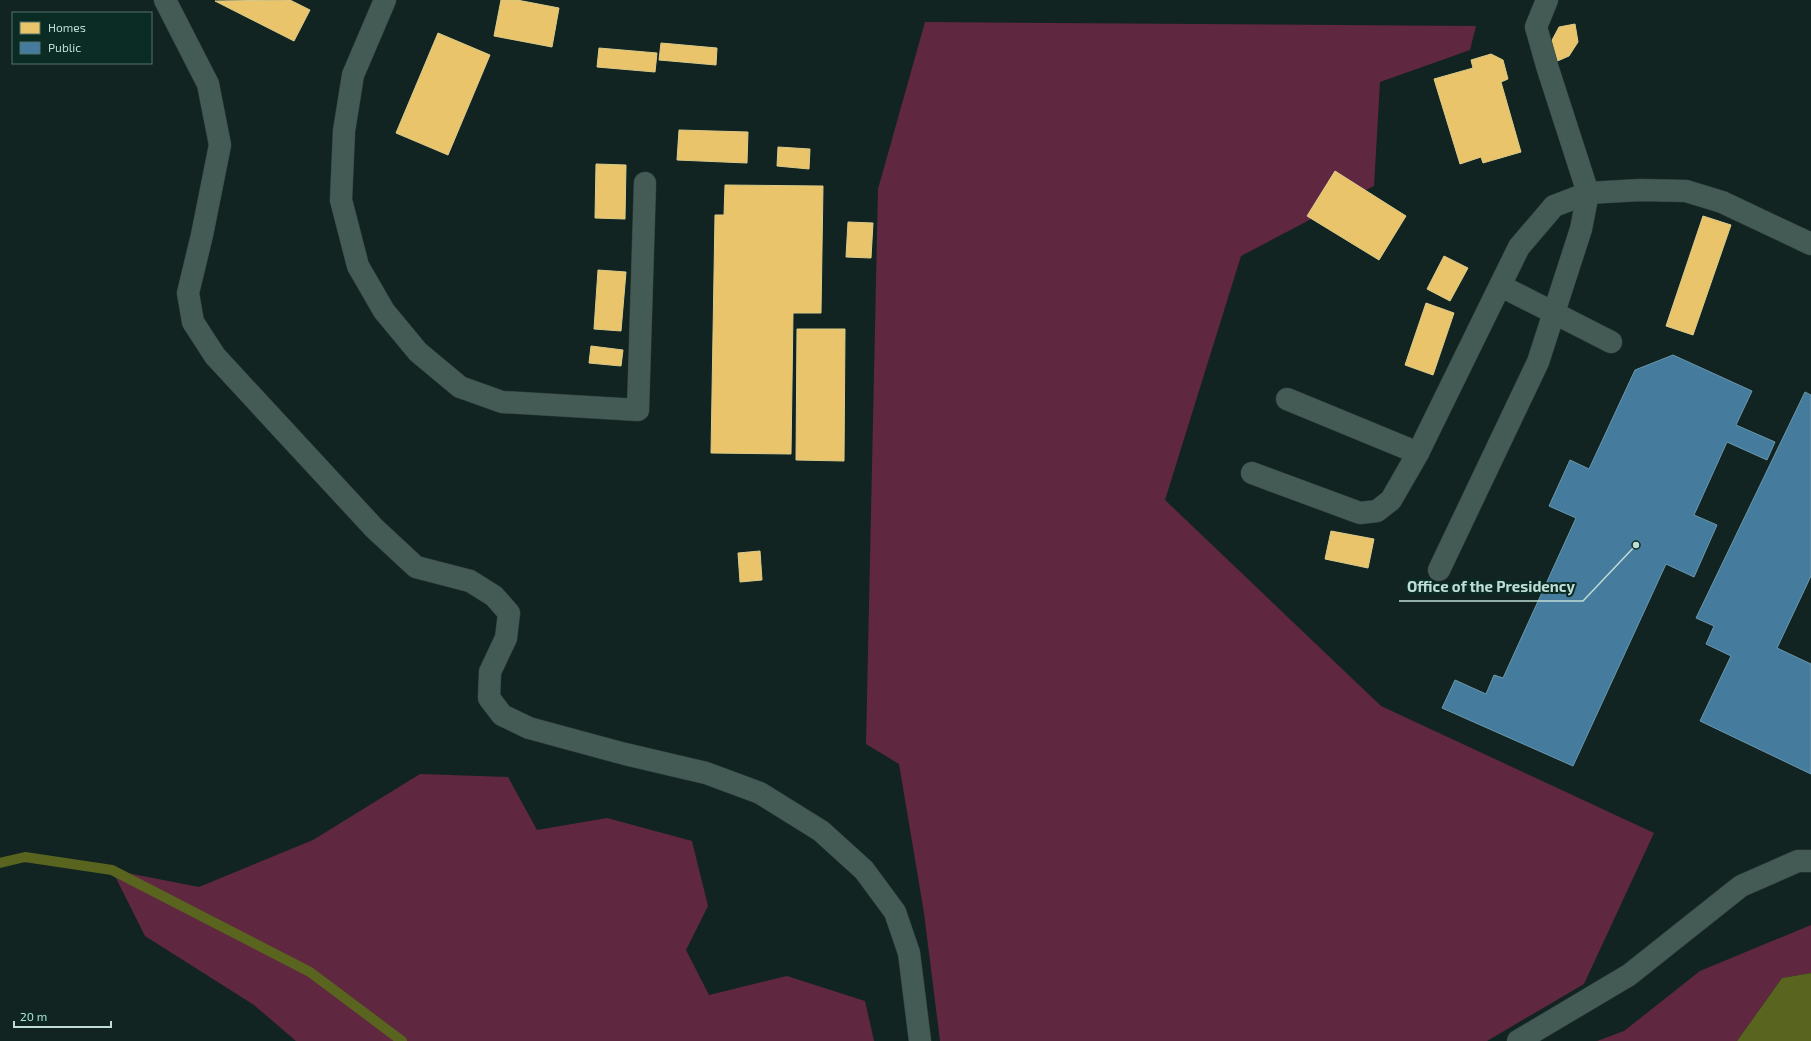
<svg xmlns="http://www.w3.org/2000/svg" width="1811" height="1041" font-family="'Exo 2',sans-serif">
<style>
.green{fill:#602740}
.water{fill:#59641f}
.homes{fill:#e9c46a;stroke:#dccc8a}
.public{fill:#457b9d;stroke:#6a98ae}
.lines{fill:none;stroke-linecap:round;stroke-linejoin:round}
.stream{stroke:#59641f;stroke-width:10}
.minor-casing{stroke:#303f3b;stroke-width:23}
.minor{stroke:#435a55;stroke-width:22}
.leader{fill:none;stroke:#bfddd5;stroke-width:1.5}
.callout-dot{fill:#bfddd5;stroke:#0a2c25;stroke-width:1.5}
.callout-label{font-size:15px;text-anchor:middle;font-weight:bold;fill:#bfddd5;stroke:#0a2c25;stroke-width:4;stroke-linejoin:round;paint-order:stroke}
</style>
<rect width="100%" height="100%" fill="#122421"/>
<g class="green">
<polygon points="925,22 1476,26 1470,50 1380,82 1374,186 1241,256 1165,500 1381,706 1654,833 1584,984 1487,1041 940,1041 924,913 899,764 866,744 878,189"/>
<polygon points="420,774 508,777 537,830 607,818 692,841 708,906 686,950 709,995 787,976 865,1001 874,1041 296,1041 254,1005 145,936 112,870 199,887 313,840"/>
<polygon points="1811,925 1811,973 1782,978 1737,1041 1597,1041 1624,1031 1700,971"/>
</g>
<polygon class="water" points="1811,973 1811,1041 1737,1041 1782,978"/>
<g class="homes">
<polygon points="290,0 310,10 294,41 215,1"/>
<polygon points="501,0 517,0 559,8 552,47 494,36"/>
<polygon points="1575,24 1578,42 1569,56 1555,62 1550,44 1559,27"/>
<polygon points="438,33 490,55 448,155 396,133"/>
<polygon points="661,43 717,48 716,65 659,60"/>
<polygon points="599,48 657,53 655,72 597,67"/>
<polygon points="1491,54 1503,60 1508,79 1501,82 1521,152 1483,163 1481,157 1460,164 1434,79 1473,68 1471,60"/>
<polygon points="679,130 748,132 747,163 677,160"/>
<polygon points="778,147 810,149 809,169 777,166"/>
<polygon points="596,164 626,165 625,219 595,218"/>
<polygon points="1335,171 1406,216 1379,260 1307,216"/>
<polygon points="725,185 823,186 821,313 793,313 791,454 711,453 715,215 724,215"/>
<polygon points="1703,216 1731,225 1693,335 1666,326"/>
<polygon points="848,222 873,223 871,258 846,257"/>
<polygon points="1444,256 1468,268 1450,301 1427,289"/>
<polygon points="598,270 626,272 621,331 594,329"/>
<polygon points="1426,303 1454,313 1433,375 1405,365"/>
<polygon points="797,329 845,329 844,461 796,460"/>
<polygon points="591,346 623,350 621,366 589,363"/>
<polygon points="1331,531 1374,539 1368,568 1325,559"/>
<polygon points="760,551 762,580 740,582 738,553"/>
</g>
<g class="public">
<polygon points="1673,355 1752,391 1736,425 1775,442 1767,460 1727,442 1694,515 1717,525 1694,577 1666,564 1573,766 1442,708 1455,680 1486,694 1494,675 1503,678 1576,518 1549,506 1570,460 1589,469 1635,370"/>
<polygon points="1805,392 1811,395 1811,576 1777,648 1811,664 1811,774 1700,721 1731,656 1706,644 1714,626 1696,618"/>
</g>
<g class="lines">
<polyline class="stream" points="0,863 25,857 112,870 310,972 402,1041"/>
<defs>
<g id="minor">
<polyline points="165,0 208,84 220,145 202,235 188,293 193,322 215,356 374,528 416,567 470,581 494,596 509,613 506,638 490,672 489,698 502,715 529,728 625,754 706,773 760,793 821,831 864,870 895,912 909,953 920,1041"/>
<polyline points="385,0 353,75 344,131 341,200 358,266 384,311 418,352 460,387 502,402 638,410 645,183"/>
<polyline points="1501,286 1611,342"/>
<polyline points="1287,399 1418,453"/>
<polyline points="1252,473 1360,513 1377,511 1391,500 1418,453 1519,247 1554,206 1588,193 1640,190 1686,191 1722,202 1811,244"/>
<polyline points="1439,570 1538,362 1581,229 1588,193 1547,66 1536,27 1547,0"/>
<polyline points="1518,1041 1629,975 1741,886 1798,861 1811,861"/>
</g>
</defs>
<use href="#minor" class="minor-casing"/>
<use href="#minor" class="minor"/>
</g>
<path class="leader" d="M1636 545L1583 601H1399"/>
<circle class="callout-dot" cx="1636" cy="545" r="4"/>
<g class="callout-label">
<text x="1491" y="592">Office of the Presidency</text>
</g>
<rect x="12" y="12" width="140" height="52" fill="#0a2c25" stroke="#52736b"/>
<rect x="20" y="22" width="20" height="12" fill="#e9c46a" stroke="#52736b"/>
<text x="48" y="32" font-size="12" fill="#bfddd5">Homes</text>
<rect x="20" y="42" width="20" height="12" fill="#457b9d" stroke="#52736b"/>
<text x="48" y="52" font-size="12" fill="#bfddd5">Public</text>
<path d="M14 1021v6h97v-6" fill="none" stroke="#bfddd5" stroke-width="2"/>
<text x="20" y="1021" font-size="12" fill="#bfddd5" stroke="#0a2c25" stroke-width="3" paint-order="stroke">20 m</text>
</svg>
